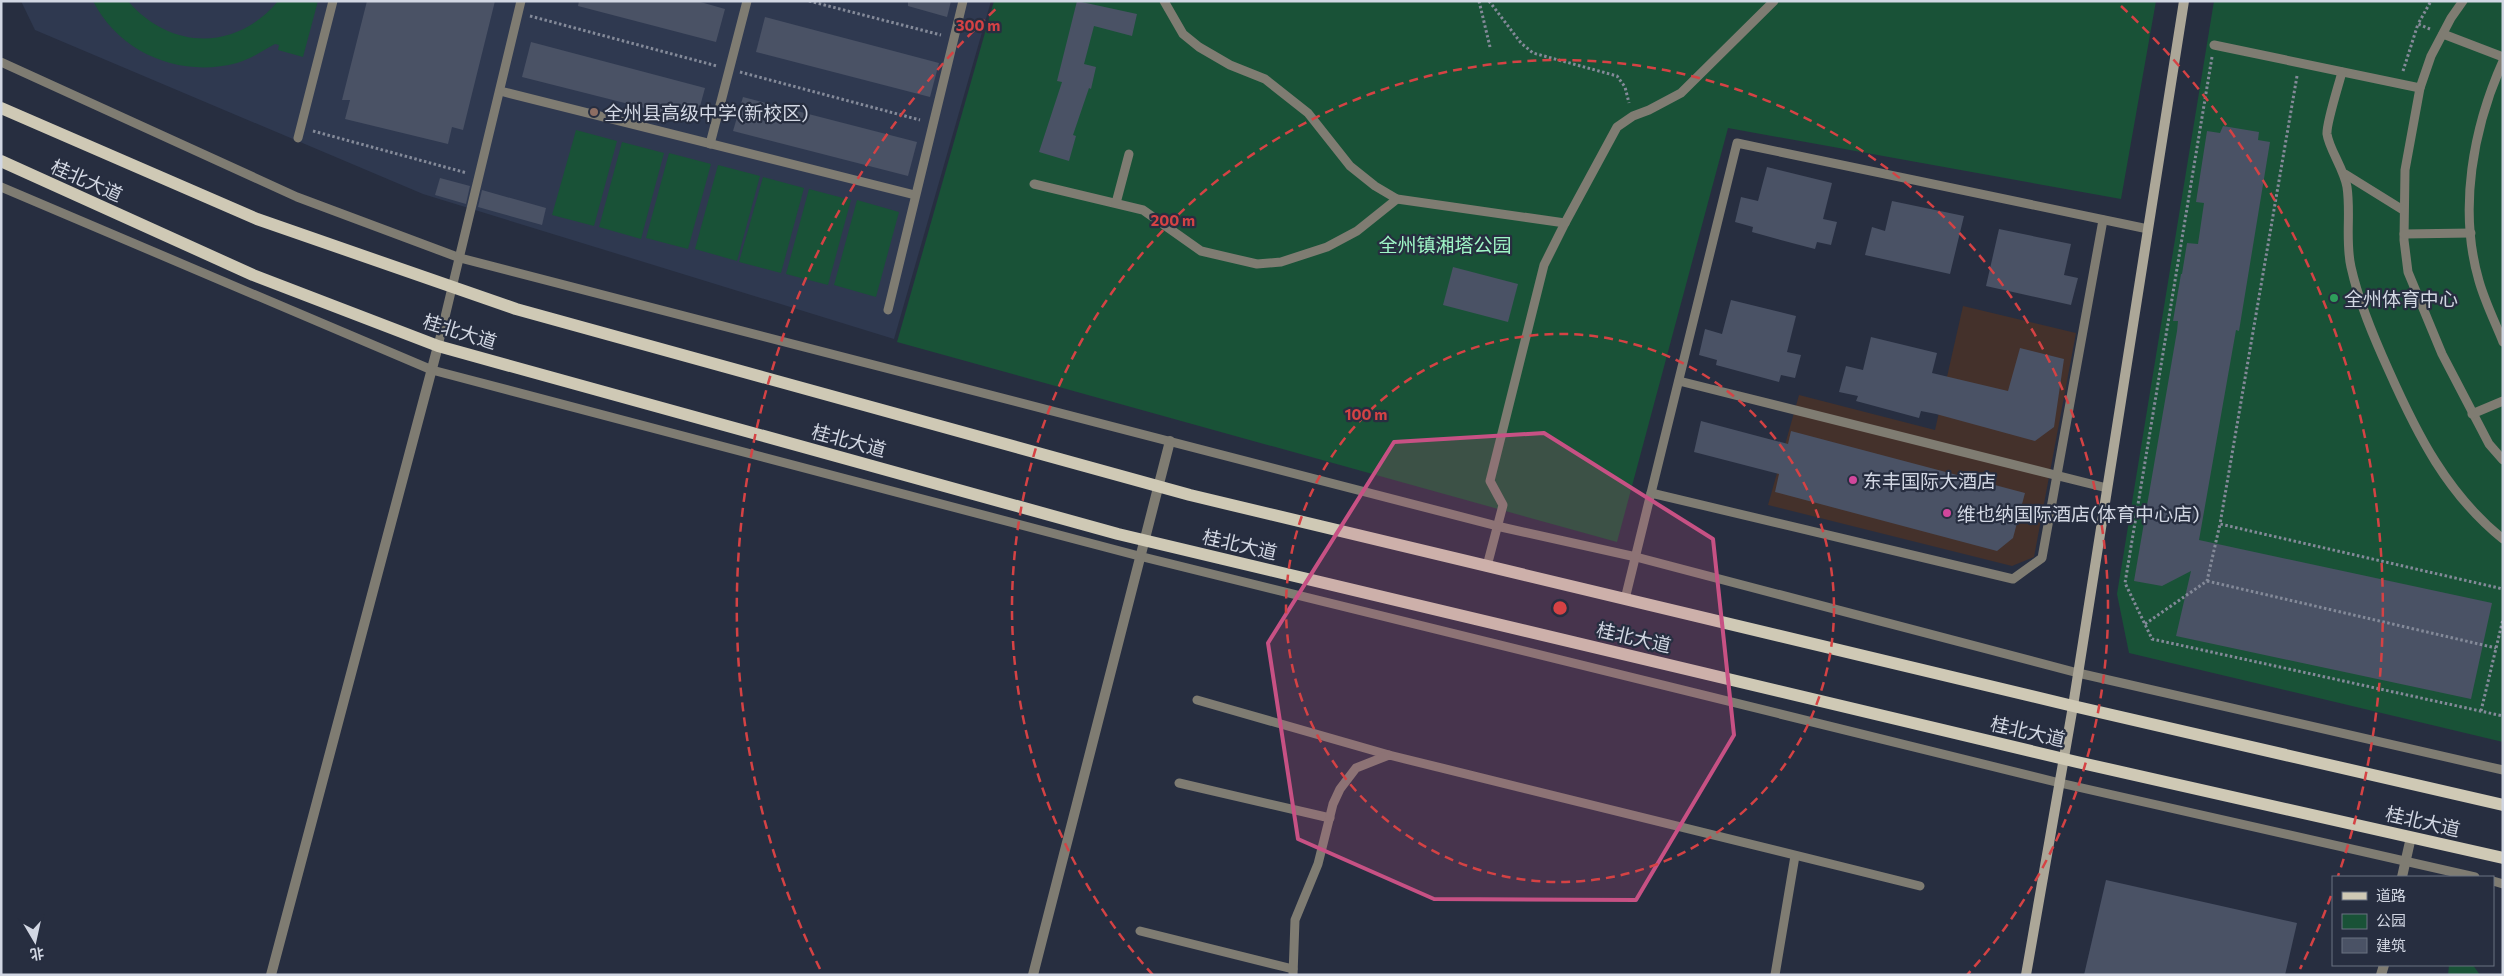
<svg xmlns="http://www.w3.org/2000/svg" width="2504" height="976" font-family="Commissioner,'Noto Sans SC',sans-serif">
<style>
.commercial{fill:#44312b}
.built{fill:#2f3950}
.green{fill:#195237}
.building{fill:#4a5265}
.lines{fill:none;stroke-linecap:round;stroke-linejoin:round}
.path{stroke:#848a99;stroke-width:3;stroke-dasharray:2.5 2.5;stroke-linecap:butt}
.service{stroke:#7f7c72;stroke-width:9}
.minor{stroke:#7f7c72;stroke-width:10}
.secondary{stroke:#aca798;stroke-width:10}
.primary{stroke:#cfc9b5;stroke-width:12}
.marked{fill:#c75184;fill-opacity:0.2;stroke:#c75184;stroke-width:4;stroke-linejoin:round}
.ring{fill:none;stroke:#d54244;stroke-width:2.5;stroke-dasharray:9 6}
.education-dot{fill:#8d6e63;stroke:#272e40;stroke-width:2}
.leisure-dot{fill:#2e9e5b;stroke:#272e40;stroke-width:2}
.hotel-dot{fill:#d1479c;stroke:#272e40;stroke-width:2}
.labels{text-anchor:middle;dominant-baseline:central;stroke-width:4.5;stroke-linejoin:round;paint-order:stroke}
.poi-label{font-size:19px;fill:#d2d7e3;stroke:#272e40;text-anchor:start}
.street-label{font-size:19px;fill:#d2d7e3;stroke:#272e40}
.park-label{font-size:19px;fill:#9ff6c6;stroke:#272e40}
.centre{fill:#d54244;stroke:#272e40;stroke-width:2.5}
.ring-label{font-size:15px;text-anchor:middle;font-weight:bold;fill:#d54244;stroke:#272e40;stroke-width:4.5;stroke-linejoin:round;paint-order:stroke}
</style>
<rect width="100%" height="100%" fill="#272e40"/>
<polygon class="commercial" points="1963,306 2076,333 2034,557 2012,566 1768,505 1799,395 1935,430"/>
<polygon class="built" points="21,1 991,1 894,339 423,194 35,30"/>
<g class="green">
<path d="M 93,1 L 128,1 C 170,50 236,52 278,1 L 318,1 L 303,57 L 278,50 L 279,45 L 275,44 C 262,51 251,59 237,63 C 181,78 120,54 93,1 Z"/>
<polygon points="994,1 2156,1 2121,199 1728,128 1617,542 897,342"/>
<polygon points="2214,1 2503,1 2503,742 2129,653 2117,594"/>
<polygon points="576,130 617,141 594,226 552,215"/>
<polygon points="622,142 664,153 641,239 599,227"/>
<polygon points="669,153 711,164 688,249 646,238"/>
<polygon points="718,165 760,176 737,261 695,249"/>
<polygon points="763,177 804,188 781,273 739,262"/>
<polygon points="809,189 851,200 828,285 786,274"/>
<polygon points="857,200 899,212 876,297 834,285"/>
<polygon points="2449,965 2473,965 2480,975 2448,975"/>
</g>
<g class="building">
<polygon points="367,1 495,1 463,130 452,127 448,144 345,119 350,100 342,100"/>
<polygon points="579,1 697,1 725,9 716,42 578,6"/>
<polygon points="908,1 951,1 947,17 908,6"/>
<polygon points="1077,1 1137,14 1132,36 1094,26 1084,64 1096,67 1091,89 1089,88 1073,135 1076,136 1069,161 1039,152 1062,82 1057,81"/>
<polygon points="765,17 939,63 930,97 756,52"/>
<polygon points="531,42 705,88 696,121 522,77"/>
<polygon points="743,97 917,142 908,176 733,131"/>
<polygon points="2223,126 2259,132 2258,140 2270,142 2239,331 2236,330 2199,540 2492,603 2471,699 2176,636 2191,571 2162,586 2134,581 2177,331 2178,321 2173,321 2181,274 2182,274 2187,243 2198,244 2204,203 2196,202 2207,131 2220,133"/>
<polygon points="1767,167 1832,183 1823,219 1837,222 1831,245 1817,242 1815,249 1792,243 1752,232 1753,227 1735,222 1741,197 1758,201"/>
<polygon points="440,178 470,186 466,204 435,195"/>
<polygon points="482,190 546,208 542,225 478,207"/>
<polygon points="1892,201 1964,216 1950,274 1865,255 1872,227 1885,231"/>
<polygon points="1999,229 2071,244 2064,275 2078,278 2071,305 1986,286"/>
<polygon points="1453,267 1518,284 1508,322 1443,305"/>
<polygon points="1731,300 1796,316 1787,352 1801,355 1795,378 1781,375 1779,382 1716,365 1717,360 1699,355 1705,329 1722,334"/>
<polygon points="1871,337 1937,353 1932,373 2008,391 2020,348 2064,359 2054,427 2035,441 1936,414 1921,411 1919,418 1856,401 1858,396 1839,392 1846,366 1863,370"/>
<polygon points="1701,421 1788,444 1791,431 2025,493 2013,538 1997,551 1775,492 1779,474 1694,452"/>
<polygon points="2106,880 2297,923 2285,975 2084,975"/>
</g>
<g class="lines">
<g class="path">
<polyline points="809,1 941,35"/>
<polyline points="1479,1 1490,47"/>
<polyline points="1489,1 1521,43 1533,53 1617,76 1625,87 1629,103"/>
<polyline points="530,16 717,66"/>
<polyline points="2430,29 2418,24 2431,1"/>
<polyline points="2212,57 2125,583 2152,639 2503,716"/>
<polyline points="2403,71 2418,24"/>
<polyline points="740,72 920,120"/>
<polyline points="2297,76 2220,524 2503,589"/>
<polyline points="313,131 467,173"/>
<polyline points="2207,581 2496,648"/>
<polyline points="2145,624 2207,581 2220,524"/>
<polyline points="2481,711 2503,619"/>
</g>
<g class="service">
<polyline points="1164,1 1183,34 1199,47 1230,65 1265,79 1308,113 1350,166 1375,186 1397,199 1565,223 1544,265 1490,481 1503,505 1487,566"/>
<polyline points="2463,1 2451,18 2431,56 2420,88 2405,170 2404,240 2408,272 2442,354 2489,444 2503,460"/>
<polyline points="2443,34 2503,57"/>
<polyline points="2214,45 2420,88"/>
<path d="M 2503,61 C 2473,128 2458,209 2479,281 C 2485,302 2495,322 2503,342"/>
<polyline points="1,62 297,197 460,258 1501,527 1636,557 2078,673 2503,770"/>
<path d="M 2342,72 C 2339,84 2326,124 2327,134 C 2329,149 2344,169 2347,187 C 2351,214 2345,241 2351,267 C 2359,303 2374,338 2389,371 C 2417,434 2447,494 2503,539"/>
<polyline points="500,91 915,195"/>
<polyline points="298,138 333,1"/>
<polyline points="710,144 747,1"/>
<polyline points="2345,174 2403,210"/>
<polyline points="1034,184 1143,210 1201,251 1257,264 1281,262 1327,247 1357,231 1397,199"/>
<polyline points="1,187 432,370 1139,556 2060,783 2475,877"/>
<polyline points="1116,203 1129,154"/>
<polyline points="1565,223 1617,127 1633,116 1649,110 1681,93 1774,1"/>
<polyline points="2404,234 2471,233"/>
<polyline points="888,310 963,1"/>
<polyline points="438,346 521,1"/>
<polyline points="1679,381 2107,488"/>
<polyline points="2472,414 2503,401"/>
<polyline points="1651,493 2013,579 2042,558 2103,220"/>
<polyline points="1625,599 1737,143 2148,229"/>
<polyline points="1197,700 1389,755"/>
<polyline points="1179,783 1330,818"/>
<polyline points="2493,881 2503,884"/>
<polyline points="1140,931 1293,969"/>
<polyline points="1293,975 1295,920 1318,864 1333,804 1340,789 1356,768 1389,755 1920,886"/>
<polyline points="1775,975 1795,856"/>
</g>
<g class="minor">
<polyline points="2402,877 2411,837"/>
<polyline points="271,975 438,346"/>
<polyline points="1033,975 1170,441"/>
<polyline points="2381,975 2384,965"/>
</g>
<polyline class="secondary" points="2026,975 2073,706 2184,1"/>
<g class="primary">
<polyline points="1,108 257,219 516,309 1190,495 2073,706 2503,805"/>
<polyline points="1,161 253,275 438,346 1118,534 2077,762 2503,858"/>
</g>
</g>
<path class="marked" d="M 1544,433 L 1713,539 L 1734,735 L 1636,900 L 1434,899 L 1298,839 L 1268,643 L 1394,442 Z"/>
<g class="ring">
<circle cx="1560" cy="608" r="274"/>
<path d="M1153 975A548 548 0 1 1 1967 975"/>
<path d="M2331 896A823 823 0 0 1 2300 969M820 969A823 823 0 0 1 999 6M2121 6A823 823 0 0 1 2338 876"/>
</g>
<circle class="education-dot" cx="594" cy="112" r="5"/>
<circle class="leisure-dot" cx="2334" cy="298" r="5"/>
<g class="hotel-dot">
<circle cx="1853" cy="480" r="5"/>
<circle cx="1947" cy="513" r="5"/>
</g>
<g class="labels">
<g class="poi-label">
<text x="604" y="112">全州县高级中学(新校区)</text>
<text x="2344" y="298">全州体育中心</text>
<text x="1863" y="480">东丰国际大酒店</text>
<text x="1957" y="513">维也纳国际酒店(体育中心店)</text>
</g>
<g class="street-label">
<text transform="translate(87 180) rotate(24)">桂北大道</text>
<text transform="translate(460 331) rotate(17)">桂北大道</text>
<text transform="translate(849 440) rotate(15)">桂北大道</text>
<text transform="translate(1240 544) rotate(13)">桂北大道</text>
<text transform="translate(1634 637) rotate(13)">桂北大道</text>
<text transform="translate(2028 731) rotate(13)">桂北大道</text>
<text transform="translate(2423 821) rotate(13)">桂北大道</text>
</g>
<g class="park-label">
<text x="1445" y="244">全州镇湘塔公园</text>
</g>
</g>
<circle cx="1560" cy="608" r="8" class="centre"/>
<g class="ring-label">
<text x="978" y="31">300 m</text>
<text x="1173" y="226">200 m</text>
<text x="1366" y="420">100 m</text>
</g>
<rect width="2504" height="976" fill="none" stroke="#d2d7e3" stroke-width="5"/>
<rect x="2332" y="876" width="162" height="90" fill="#272e40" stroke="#6b7281"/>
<rect x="2342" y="892" width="25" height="8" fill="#cfc9b5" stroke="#6b7281"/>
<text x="2376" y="901" font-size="15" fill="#d2d7e3">道路</text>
<rect x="2342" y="914" width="25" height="15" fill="#195237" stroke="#6b7281"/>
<text x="2376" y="926" font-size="15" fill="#d2d7e3">公园</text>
<rect x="2342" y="938" width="25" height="15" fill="#4a5265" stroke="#6b7281"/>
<text x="2376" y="951" font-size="15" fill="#d2d7e3">建筑</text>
<g transform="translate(35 941) rotate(171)" stroke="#272e40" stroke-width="4" paint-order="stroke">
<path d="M0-4L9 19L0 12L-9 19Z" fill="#d2d7e3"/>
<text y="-8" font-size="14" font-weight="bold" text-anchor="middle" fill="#d2d7e3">北</text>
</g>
</svg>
